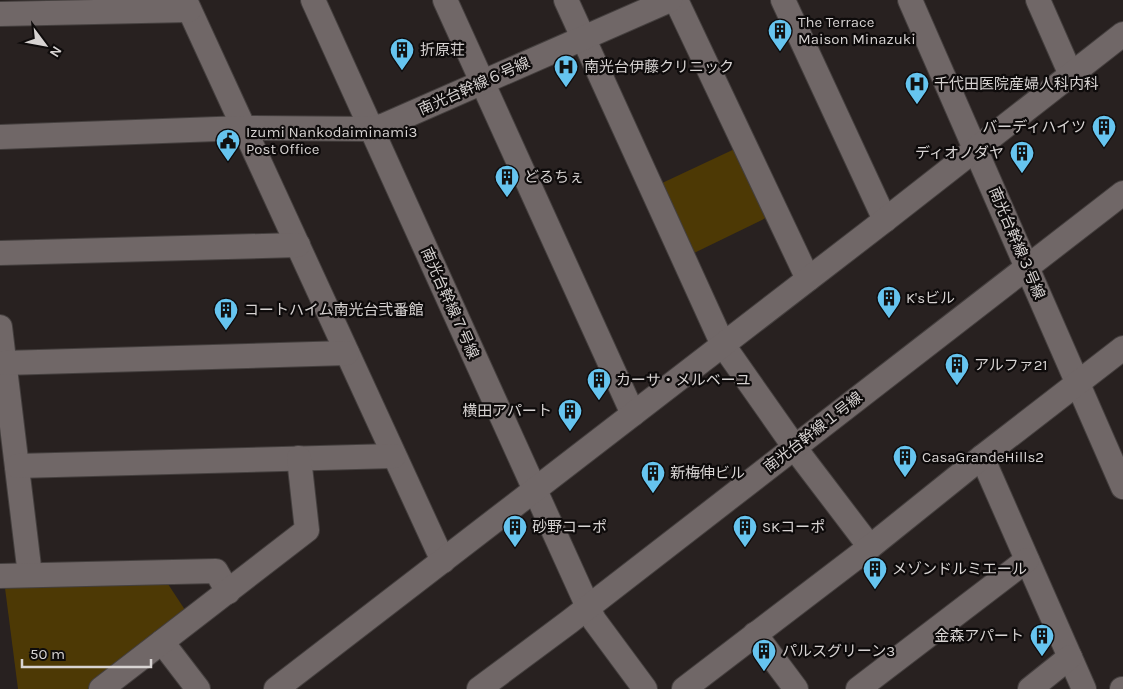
<svg xmlns="http://www.w3.org/2000/svg" width="1123" height="689" font-family="Karla,'Noto Sans JP',sans-serif">
<style>
.green{fill:#4d3905}
.lines{fill:none;stroke-linecap:round;stroke-linejoin:round}
.minor-casing{stroke:#443f3e;stroke-width:26}
.minor{stroke:#706767;stroke-width:24}
.labels{text-anchor:middle;dominant-baseline:central;stroke-width:4.5;stroke-linejoin:round;paint-order:stroke}
.poi-label{font-size:15px;fill:#d7d3d2;stroke:#0e0b0b;text-anchor:start}
.street-label{font-size:15px;fill:#d7d3d2;stroke:#0e0b0b}
</style>
<rect width="100%" height="100%" fill="#282120"/>
<g class="green">
<polygon points="741,146 774,214 692,254 660,184"/>
<polygon points="166,581 189,616 93,689 18,689 5,588"/>
</g>
<g class="lines">
<defs>
<g id="minor">
<polyline points="185,0 443,561"/>
<polyline points="313,0 588,607 594,620 645,689"/>
<polyline points="445,0 633,414"/>
<polyline points="566,0 723,345 803,459 870,547"/>
<polyline points="676,0 808,279"/>
<polyline points="783,0 885,220"/>
<polyline points="910,0 1123,487"/>
<polyline points="1038,0 1071,75"/>
<polyline points="0,14 189,10"/>
<polyline points="0,137 244,128 371,129 385,125 670,0"/>
<polyline points="0,253 298,245"/>
<polyline points="0,327 30,575"/>
<polyline points="4,363 347,353"/>
<polyline points="982,457 1084,689"/>
<polyline points="17,466 394,456"/>
<polyline points="0,576 216,571 228,592"/>
<polyline points="755,634 796,689"/>
<polyline points="162,642 198,689"/>
<polyline points="101,689 307,530 299,458"/>
<polyline points="276,689 885,220 1123,34"/>
<polyline points="479,689 569,622 1123,193"/>
<polyline points="684,689 870,547 982,457 1123,348"/>
<polyline points="858,689 1027,560"/>
<polyline points="1030,689 1070,657"/>
<polyline points="1122,689 1123,689"/>
</g>
</defs>
<use href="#minor" class="minor-casing"/>
<use href="#minor" class="minor"/>
</g>
<defs>
<symbol id="building-pin" viewBox="-11 -11 22 30"><path d="M0 17L-7.5 6A9.5 9.5 0 1 1 7.5 6Z" fill="#66c4ef" stroke="#0e0b0b"/><path d="M-4-6H4V6H1V3H-1V6H-4ZM-2.5-4.3h1.7v1.8h-1.7ZM.8-4.3h1.7v1.8H.8ZM-2.5-1h1.7V.8h-1.7ZM.8-1h1.7V.8H.8Z" fill="#111"/></symbol>
<symbol id="hospital-pin" viewBox="-11 -11 22 30"><path d="M0 17L-7.5 6A9.5 9.5 0 1 1 7.5 6Z" fill="#66c4ef" stroke="#0e0b0b"/><path d="M-5-5h3v3.5h4V-5h3V5h-3V1.5h-4V5h-3Z" fill="#111"/></symbol>
<symbol id="civic-pin" viewBox="-11 -11 22 30"><path d="M0 17L-7.5 6A9.5 9.5 0 1 1 7.5 6Z" fill="#66c4ef" stroke="#0e0b0b"/><path d="M-.6-6.5H3V-4.5H.6V-3L4-1V1h2V6H-6V1h2V-1L-.6-3ZM-1.2 2.5V6h2.4V2.5Z" fill="#111"/></symbol>
</defs>
<g fill-rule="evenodd">
<use href="#building-pin" x="766" y="17" width="28" height="38"/>
<use href="#building-pin" x="388" y="36" width="28" height="38"/>
<use href="#hospital-pin" x="552" y="53" width="28" height="38"/>
<use href="#hospital-pin" x="903" y="70" width="28" height="38"/>
<use href="#building-pin" x="1090" y="113" width="28" height="38"/>
<use href="#civic-pin" x="214" y="127" width="28" height="38"/>
<use href="#building-pin" x="1008" y="139" width="28" height="38"/>
<use href="#building-pin" x="493" y="163" width="28" height="38"/>
<use href="#building-pin" x="875" y="284" width="28" height="38"/>
<use href="#building-pin" x="212" y="296" width="28" height="38"/>
<use href="#building-pin" x="943" y="351" width="28" height="38"/>
<use href="#building-pin" x="585" y="366" width="28" height="38"/>
<use href="#building-pin" x="556" y="397" width="28" height="38"/>
<use href="#building-pin" x="891" y="443" width="28" height="38"/>
<use href="#building-pin" x="639" y="459" width="28" height="38"/>
<use href="#building-pin" x="501" y="513" width="28" height="38"/>
<use href="#building-pin" x="731" y="513" width="28" height="38"/>
<use href="#building-pin" x="861" y="555" width="28" height="38"/>
<use href="#building-pin" x="1028" y="622" width="28" height="38"/>
<use href="#building-pin" x="750" y="637" width="28" height="38"/>
</g>
<g class="labels">
<g class="poi-label">
<text x="798" y="22">The Terrace<tspan x="798" dy="17">Maison Minazuki</tspan></text>
<text x="420" y="50">折原荘</text>
<text x="584" y="67">南光台伊藤クリニック</text>
<text x="934" y="84">千代田医院産婦人科内科</text>
<text x="1086" y="127" text-anchor="end">バーディハイツ</text>
<text x="246" y="132">Izumi Nankodaiminami3<tspan x="246" dy="17">Post Office</tspan></text>
<text x="1004" y="153" text-anchor="end">ディオノダヤ</text>
<text x="524" y="177">どるちぇ</text>
<text x="906" y="298">K'sビル</text>
<text x="244" y="310">コートハイム南光台弐番館</text>
<text x="974" y="365">アルファ21</text>
<text x="616" y="380">カーサ・メルベーユ</text>
<text x="552" y="411" text-anchor="end">横田アパート</text>
<text x="922" y="457">CasaGrandeHills2</text>
<text x="670" y="473">新梅伸ビル</text>
<text x="532" y="527">砂野コーポ</text>
<text x="762" y="527">SKコーポ</text>
<text x="892" y="569">メゾンドルミエール</text>
<text x="1024" y="636" text-anchor="end">金森アパート</text>
<text x="782" y="651">パルスグリーン3</text>
</g>
<g class="street-label">
<text transform="translate(474 86) rotate(-24)">南光台幹線６号線</text>
<text transform="translate(1017 243) rotate(67)">南光台幹線３号線</text>
<text transform="translate(450 303) rotate(66)">南光台幹線７号線</text>
<text transform="translate(813 432) rotate(-38)">南光台幹線１号線</text>
</g>
</g>
<g transform="translate(45 45) rotate(122)" stroke="#0e0b0b" stroke-width="4" paint-order="stroke">
<path d="M0-4L9 19L0 12L-9 19Z" fill="#d7d3d2"/>
<text y="-8" font-size="14" font-weight="bold" text-anchor="middle" fill="#d7d3d2">N</text>
</g>
<path d="M22 659v8h129v-8" fill="none" stroke="#d7d3d2" stroke-width="2.5"/>
<text x="30" y="659" font-size="15" fill="#d7d3d2" stroke="#0e0b0b" stroke-width="4" paint-order="stroke">50 m</text>
</svg>
